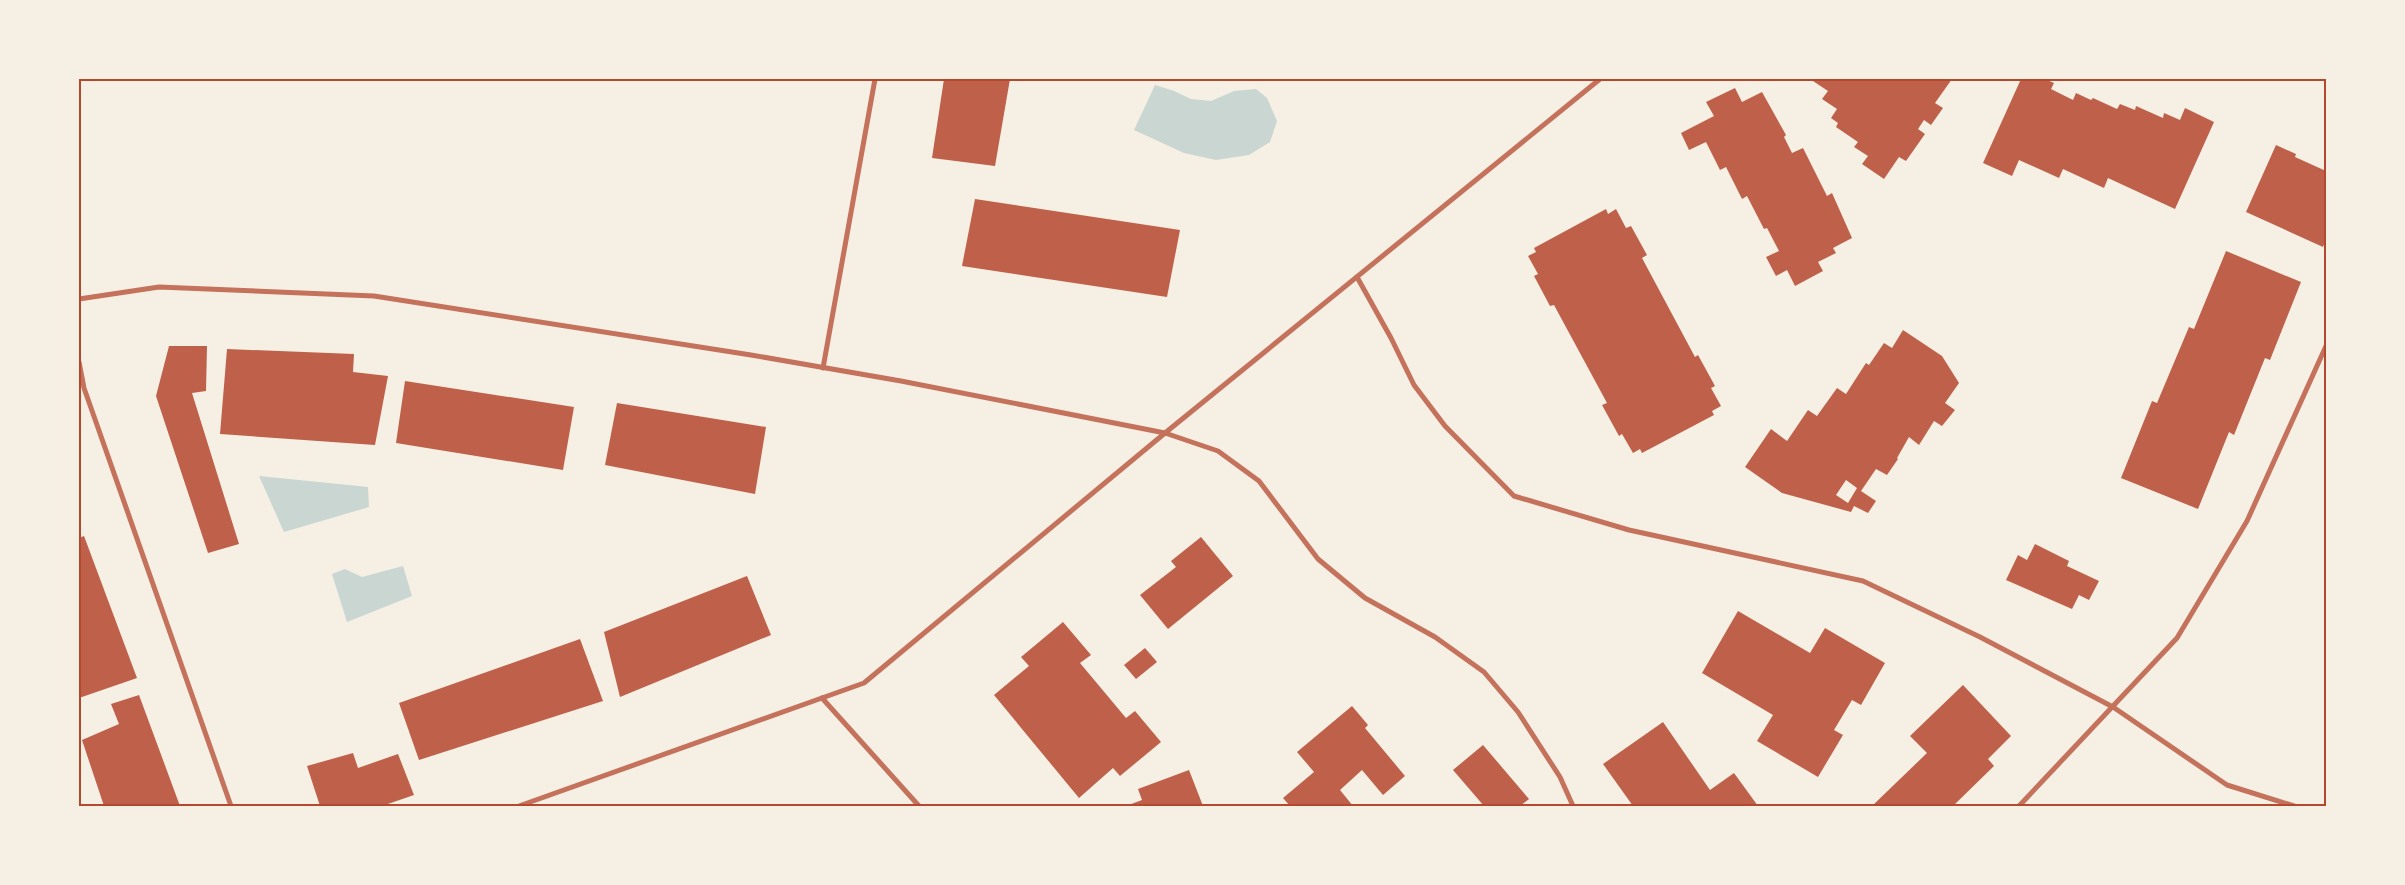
<svg xmlns="http://www.w3.org/2000/svg" width="2405" height="885" font-family="Montserrat,sans-serif">
<style>
.water{fill:#c9d6d2}
.building{fill:#bf614a;fill-rule:evenodd}
.lines{fill:none;stroke-linecap:round;stroke-linejoin:round}
.minor{stroke:#c5725c;stroke-width:5}
.neatline{fill:none;stroke:#b5482f;stroke-width:2}
</style>
<rect width="100%" height="100%" fill="#f6efe4"/>
<g class="water">
<polygon points="1155,85 1174,91 1191,99 1211,101 1234,91 1256,89 1267,98 1277,121 1270,142 1249,155 1216,160 1184,153 1134,130"/>
<polygon points="259,476 368,487 369,507 284,532"/>
<polygon points="403,566 412,596 347,622 332,574 345,569 362,577"/>
</g>
<g class="building">
<polygon points="944,79 1010,79 995,166 932,158"/>
<polygon points="1810,79 1952,79 1935,103 1943,108 1931,125 1924,120 1918,129 1925,134 1906,161 1899,157 1884,179 1862,164 1868,156 1854,147 1858,142 1836,127 1838,123 1831,118 1837,109 1822,99 1828,91"/>
<polygon points="2021,79 2045,79 2054,83 2051,89 2073,100 2076,93 2091,100 2093,98 2117,109 2120,104 2135,110 2136,106 2163,118 2164,113 2180,120 2185,108 2214,122 2175,209 2108,178 2104,188 2063,169 2059,178 2019,160 2012,176 1983,163"/>
<polygon points="1735,88 1742,102 1762,92 1786,135 1784,137 1792,153 1803,148 1827,196 1832,193 1852,238 1833,248 1836,253 1818,262 1823,271 1795,286 1787,270 1776,276 1766,257 1779,251 1767,228 1764,229 1747,196 1742,199 1726,167 1720,170 1706,142 1689,150 1681,133 1714,116 1706,102"/>
<polygon points="2276,145 2296,154 2295,157 2326,171 2326,239 2323,247 2246,212"/>
<polygon points="975,199 1180,230 1167,297 962,266"/>
<polygon points="1606,209 1608,214 1616,209 1626,228 1631,226 1647,255 1642,258 1695,357 1698,355 1715,386 1711,388 1721,406 1712,411 1714,415 1642,453 1640,449 1633,453 1622,434 1619,436 1602,405 1607,403 1554,305 1550,306 1534,276 1538,274 1528,256 1536,252 1534,248"/>
<polygon points="2226,251 2301,282 2270,360 2265,358 2234,435 2229,432 2198,509 2121,478 2152,401 2157,403 2189,327 2194,329"/>
<path d="M 1903,330 L 1942,356 L 1959,383 L 1945,403 L 1955,410 L 1942,426 L 1934,421 L 1919,445 L 1909,437 L 1897,458 L 1898,459 L 1887,475 L 1876,469 L 1861,491 L 1876,501 L 1868,513 L 1854,506 L 1851,512 L 1782,493 L 1745,467 L 1771,429 L 1787,441 L 1808,410 L 1817,416 L 1837,388 L 1846,394 L 1866,363 L 1869,365 L 1884,343 L 1892,348 ZM 1846,480 L 1857,488 L 1848,503 L 1836,495 Z"/>
<polygon points="169,346 207,346 206,391 192,393 239,544 208,553 156,396"/>
<polygon points="227,349 354,354 353,372 388,376 375,445 220,434"/>
<polygon points="405,381 574,407 563,470 396,443"/>
<polygon points="617,403 766,427 755,494 605,465"/>
<polygon points="84,536 137,678 79,698 79,538"/>
<polygon points="1201,537 1233,576 1168,629 1140,595 1176,567 1171,561"/>
<polygon points="2035,544 2069,561 2067,566 2099,581 2089,600 2079,595 2072,609 2006,580 2018,555 2027,560"/>
<polygon points="747,576 771,635 620,697 604,632"/>
<polygon points="1738,611 1810,653 1825,628 1885,663 1861,705 1852,700 1834,730 1843,735 1818,777 1757,741 1773,715 1702,673"/>
<polygon points="1063,622 1091,655 1080,663 1126,718 1135,711 1161,742 1120,776 1113,768 1079,798 994,695 1029,666 1021,657"/>
<polygon points="580,639 603,701 419,760 399,703"/>
<polygon points="1145,648 1157,662 1136,679 1124,665"/>
<polygon points="1963,685 2011,736 1988,759 1994,766 1953,806 1872,806 1927,753 1910,736"/>
<polygon points="139,695 180,806 104,806 82,740 119,724 111,704"/>
<polygon points="1352,706 1368,725 1365,728 1405,776 1383,795 1362,770 1340,790 1353,806 1342,806 1340,804 1338,806 1290,806 1283,798 1314,772 1297,752"/>
<polygon points="1663,722 1710,790 1734,773 1758,806 1633,806 1603,764"/>
<polygon points="1483,745 1529,799 1520,806 1484,806 1453,770"/>
<polygon points="353,753 358,768 398,754 414,795 382,806 320,806 307,766"/>
<polygon points="1189,770 1203,806 1126,806 1142,800 1138,789"/>
</g>
<g class="lines">
<g class="minor">
<polyline points="1357,277 1391,338 1414,385 1445,426 1514,496 1629,530 1863,581 1980,637 2113,707 2227,785 2294,806"/>
<polyline points="79,299 159,287 374,296 751,355 901,381 1165,433 1218,451 1259,481 1318,559 1365,598 1435,637 1484,672 1518,712 1560,777 1573,806"/>
<polyline points="79,362 84,388 231,806"/>
<polyline points="823,368 875,79"/>
<polyline points="822,698 919,806"/>
<polyline points="519,806 864,683 1165,433 1600,79"/>
<polyline points="2019,806 2177,638 2247,521 2326,346"/>
</g>
</g>
<rect width="2405" height="885" fill="none" stroke="#f6efe4" stroke-width="160"/>
<rect x="80" y="80" width="2245" height="725" class="neatline"/>
</svg>
